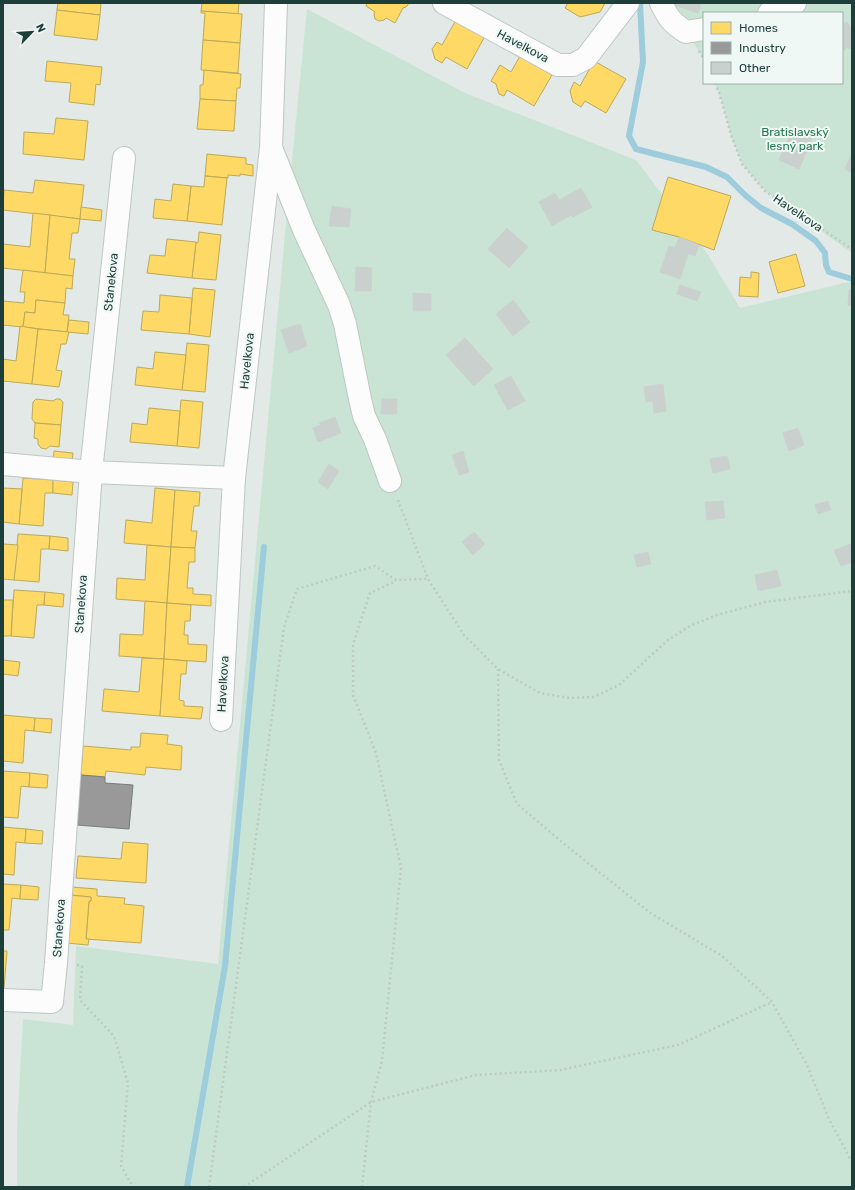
<svg xmlns="http://www.w3.org/2000/svg" width="855" height="1190" font-family="Rubik,sans-serif">
<style>
.green{fill:#c9e4d5}
.homes{fill:#ffd966;stroke:#bcaa59}
.industry{fill:#999;stroke:#747e7c}
.lines{fill:none;stroke-linecap:round;stroke-linejoin:round}
.stream{stroke:#9dccdc;stroke-width:6}
.building{fill:#c9d0ce;stroke:#cbd2d0}
.minor-casing{stroke:#bfc6c4;stroke-width:24}
.path{stroke:#bfcac7;stroke-width:2.5;stroke-dasharray:2 3;stroke-linecap:butt}
.minor{stroke:#fbfcfb;stroke-width:22}
.labels{text-anchor:middle;dominant-baseline:central;stroke-width:4;stroke-linejoin:round;paint-order:stroke}
.street-label{font-size:12px;fill:#1e3e3a;stroke:#f0f8f5}
.park-label{font-size:12px;fill:#247950;stroke:#f0f8f5}
</style>
<rect width="100%" height="100%" fill="#e2e9e7"/>
<g class="green">
<polygon points="661,3 852,3 852,253 765,191 742,164 731,135 719,92 715,83 842,83 842,13 704,13 704,59 686,32"/>
<polygon points="307,9 465,93 636,160 708,255 740,308 852,281 852,1187 17,1187 17,1127 23,1019 73,1025 76,946 218,964 289,191"/>
</g>
<g class="homes">
<polygon points="58,3 101,3 100,15 57,10"/>
<polygon points="202,3 239,3 238,14 201,11"/>
<polygon points="367,3 408,3 408,5 406,7 403,8 395,23 386,18 384,20 379,21 375,19 374,14 375,12 366,6"/>
<polygon points="568,3 605,3 600,12 580,17 565,8"/>
<polygon points="57,10 100,15 97,40 54,35"/>
<polygon points="201,11 242,14 240,43 203,40 205,13 201,13"/>
<polygon points="456,20 485,36 467,69 446,57 442,63 435,59 432,49 437,42 442,45"/>
<polygon points="203,40 240,43 238,73 201,70"/>
<polygon points="520,56 552,75 534,106 507,90 504,96 499,94 496,84 491,81 500,65 511,72"/>
<polygon points="47,61 102,67 100,85 96,84 94,105 69,102 71,83 45,81"/>
<polygon points="594,61 626,79 606,113 585,101 581,107 573,102 570,91 574,82 580,86"/>
<polygon points="204,70 241,74 240,88 237,88 236,101 200,99 200,85 203,85"/>
<polygon points="200,99 236,101 234,131 197,129"/>
<polygon points="56,118 88,121 84,160 23,154 24,132 54,134"/>
<polygon points="207,154 246,158 246,164 253,165 253,176 240,174 240,176 228,175 228,178 205,176"/>
<polygon points="205,176 227,178 222,225 187,221 191,186 204,187"/>
<polygon points="668,177 731,196 714,250 679,237 652,230"/>
<polygon points="35,180 84,185 80,219 3,210 4,190 33,193"/>
<polygon points="173,184 191,186 187,221 153,218 155,199 171,201"/>
<polygon points="81,207 102,210 101,221 80,219"/>
<polygon points="33,213 50,215 45,273 3,268 3,244 30,247"/>
<polygon points="50,215 80,219 78,233 72,233 69,259 75,259 73,276 45,273"/>
<polygon points="199,232 221,235 216,280 192,278 196,242 198,243"/>
<polygon points="167,239 196,242 192,278 147,273 150,255 165,256"/>
<polygon points="796,254 805,286 778,293 769,262"/>
<polygon points="23,270 73,276 72,289 66,288 65,303 36,300 35,313 25,312 23,327 3,325 3,301 24,303 25,292 20,292"/>
<polygon points="751,272 759,273 758,297 739,296 740,277 751,278"/>
<polygon points="193,288 215,290 210,337 189,334"/>
<polygon points="160,295 192,298 189,334 141,330 143,311 159,312"/>
<polygon points="36,300 65,303 63,315 69,315 67,332 23,327 25,312 35,313"/>
<polygon points="69,320 89,322 88,334 67,332"/>
<polygon points="20,326 38,329 32,384 3,381 3,359 16,361"/>
<polygon points="38,329 69,332 66,344 61,344 56,370 62,371 59,387 32,384"/>
<polygon points="187,343 209,345 205,392 182,390"/>
<polygon points="155,352 186,355 182,390 135,385 137,367 153,369"/>
<polygon points="36,399 53,401 56,399 60,399 63,402 61,425 35,423 32,419 33,402"/>
<polygon points="181,400 203,402 199,448 177,446"/>
<polygon points="149,408 180,411 177,446 130,442 132,423 147,425"/>
<polygon points="35,423 61,425 59,447 50,446 46,449 41,448 38,444 38,439 34,438"/>
<polygon points="54,451 73,453 72,464 53,462"/>
<polygon points="23,478 53,480 53,493 45,493 43,526 19,524"/>
<polygon points="53,480 73,482 72,495 53,493"/>
<polygon points="3,488 22,489 19,524 3,522"/>
<polygon points="155,488 175,490 171,547 124,543 126,520 152,523"/>
<polygon points="175,490 200,492 199,506 194,506 191,531 197,531 195,548 171,547"/>
<polygon points="18,534 50,536 49,549 41,549 39,582 14,580"/>
<polygon points="50,536 68,538 68,551 49,549"/>
<polygon points="3,544 18,545 14,580 3,579"/>
<polygon points="147,545 171,547 167,603 116,599 117,578 145,580"/>
<polygon points="171,547 195,548 195,562 189,562 187,588 193,588 193,594 211,595 211,606 167,603"/>
<polygon points="14,590 45,592 44,605 37,605 34,638 11,636"/>
<polygon points="45,592 64,594 63,607 44,605"/>
<polygon points="3,600 13,600 11,636 3,636"/>
<polygon points="145,601 167,603 164,659 119,656 120,634 143,635"/>
<polygon points="167,603 191,605 190,621 185,621 184,635 188,635 188,644 207,645 206,662 164,659"/>
<polygon points="142,658 164,659 160,716 102,711 104,689 139,692"/>
<polygon points="164,659 187,661 186,674 181,674 179,700 184,701 184,706 203,707 201,719 160,716"/>
<polygon points="3,660 20,662 18,676 3,674"/>
<polygon points="3,715 35,718 34,731 25,730 23,763 3,761"/>
<polygon points="35,718 52,719 51,733 34,731"/>
<polygon points="141,733 168,735 167,744 182,746 181,770 146,767 145,775 106,771 105,777 81,775 83,746 131,750 131,747 140,747"/>
<polygon points="3,771 30,773 29,787 21,786 18,818 3,817"/>
<polygon points="30,773 48,775 47,788 29,787"/>
<polygon points="3,827 26,829 25,843 16,842 14,875 3,874"/>
<polygon points="26,829 43,831 42,844 25,843"/>
<polygon points="123,842 148,844 146,883 76,878 78,856 121,859"/>
<polygon points="3,884 21,885 20,899 12,898 9,930 3,930"/>
<polygon points="21,885 39,887 38,900 20,899"/>
<polygon points="71,887 97,889 97,896 125,898 124,904 144,906 141,943 86,939 89,901 91,901 91,897 70,895"/>
<polygon points="70,895 91,897 91,901 89,901 86,939 89,939 88,945 66,943"/>
<polygon points="3,951 7,951 4,988 3,988"/>
</g>
<polygon class="industry" points="81,775 105,777 105,783 133,785 129,829 77,825"/>
<g class="lines">
<g class="stream">
<polyline points="640,3 643,62 629,136 636,149 706,167 727,177 745,195 761,208 792,224 816,241 825,253 826,265 829,272 852,279"/>
<polyline points="187,1187 225,966 264,547"/>
</g>
</g>
<g class="building">
<polygon points="674,3 701,3 698,13 674,5"/>
<polygon points="847,22 852,31 852,47 849,49 848,47 842,51 842,25"/>
<polygon points="792,130 812,139 799,169 779,160"/>
<polygon points="852,153 852,173 845,169"/>
<polygon points="581,188 592,207 573,217 571,215 552,226 539,202 555,193 559,200"/>
<polygon points="332,206 351,209 349,227 329,226"/>
<polygon points="507,228 528,247 509,268 488,249"/>
<polygon points="679,237 699,245 695,256 688,254 680,279 660,272 669,246 675,248"/>
<polygon points="356,267 372,268 371,291 355,291"/>
<polygon points="680,285 701,292 697,301 677,294"/>
<polygon points="849,289 852,290 852,306 848,305"/>
<polygon points="413,293 431,294 431,311 413,311"/>
<polygon points="513,300 530,322 513,336 496,314"/>
<polygon points="300,324 307,346 289,353 281,330"/>
<polygon points="465,338 493,369 474,386 446,355"/>
<polygon points="511,376 525,401 508,410 494,385"/>
<polygon points="663,384 666,411 654,413 653,401 646,402 644,387"/>
<polygon points="382,399 397,399 397,414 381,414"/>
<polygon points="335,417 341,433 318,442 313,428 321,425 319,423"/>
<polygon points="798,428 804,445 789,451 783,433"/>
<polygon points="463,451 469,472 459,475 452,455"/>
<polygon points="727,456 730,469 713,473 710,459"/>
<polygon points="329,464 339,471 328,489 318,482"/>
<polygon points="723,501 725,518 707,520 705,502"/>
<polygon points="828,501 831,510 818,514 815,505"/>
<polygon points="474,532 485,544 473,555 462,542"/>
<polygon points="851,544 852,547 852,562 841,566 834,550"/>
<polygon points="648,552 651,564 637,567 634,555"/>
<polygon points="777,570 781,586 758,591 755,575"/>
</g>
<g class="lines">
<defs>
<g id="minor">
<polyline points="444,3 558,65 573,65 586,58 628,3"/>
<path d="M 661,3 C 668,18 672,23 686,32 L 704,29"/>
<polyline points="769,13 795,3"/>
<polyline points="272,150 304,230 339,305 345,324 360,399 364,416 375,439 390,481"/>
<polyline points="3,464 91,472 234,478"/>
<polyline points="221,720 234,478 271,148 276,3"/>
<polyline points="3,1000 52,1002 56,963 91,472 124,158"/>
</g>
</defs>
<use href="#minor" class="minor-casing"/>
<g class="path">
<polyline points="699,51 704,59"/>
<polyline points="715,83 719,92 731,135 742,164 765,191 852,249"/>
<polyline points="398,500 428,579 464,635 498,669 540,693 570,698 594,697 619,685 668,640 690,626 717,615 765,602 852,591"/>
<polyline points="498,669 499,760 517,804 568,847 649,912 722,956 772,1002 807,1065 829,1119 852,1162"/>
<polyline points="77,965 82,966 80,1000 114,1036 128,1083 121,1166 133,1187"/>
<polyline points="209,1187 284,627 297,589 375,566 396,580 428,579"/>
<polyline points="244,1187 371,1102 476,1075 560,1070 678,1045 772,1002"/>
<polyline points="362,1187 371,1102 382,1061 401,868 376,753 353,695 353,644 370,593 396,581"/>
</g>
<use href="#minor" class="minor"/>
</g>
<g class="labels">
<g class="street-label">
<text transform="translate(523 46) rotate(28)">Havelkova</text>
<text transform="translate(798 213) rotate(34)">Havelkova</text>
<text transform="translate(111 282) rotate(-84)">Stanekova</text>
<text transform="translate(247 361) rotate(-84)">Havelkova</text>
<text transform="translate(81 604) rotate(-86)">Stanekova</text>
<text transform="translate(223 684) rotate(-87)">Havelkova</text>
<text transform="translate(59 928) rotate(-86)">Stanekova</text>
</g>
<g class="park-label">
<text x="795" y="132">Bratislavský<tspan x="795" dy="14">lesný park</tspan></text>
</g>
</g>
<rect width="855" height="1190" fill="none" stroke="#1e3e3a" stroke-width="8"/>
<rect x="703" y="12" width="140" height="72" fill="#f0f8f5" stroke="#9caeaa"/>
<rect x="711" y="22" width="20" height="12" fill="#ffd966" stroke="#9caeaa"/>
<text x="739" y="32" font-size="12" fill="#1e3e3a">Homes</text>
<rect x="711" y="42" width="20" height="12" fill="#999999" stroke="#9caeaa"/>
<text x="739" y="52" font-size="12" fill="#1e3e3a">Industry</text>
<rect x="711" y="62" width="20" height="12" fill="#c9d0ce" stroke="#9caeaa"/>
<text x="739" y="72" font-size="12" fill="#1e3e3a">Other</text>
<g transform="translate(32 32) rotate(65)" stroke="#f0f8f5" stroke-width="3" paint-order="stroke">
<path d="M0-3L7 15L0 10L-7 15Z" fill="#1e3e3a"/>
<text y="-6" font-size="11" font-weight="bold" text-anchor="middle" fill="#1e3e3a">N</text>
</g>
</svg>
